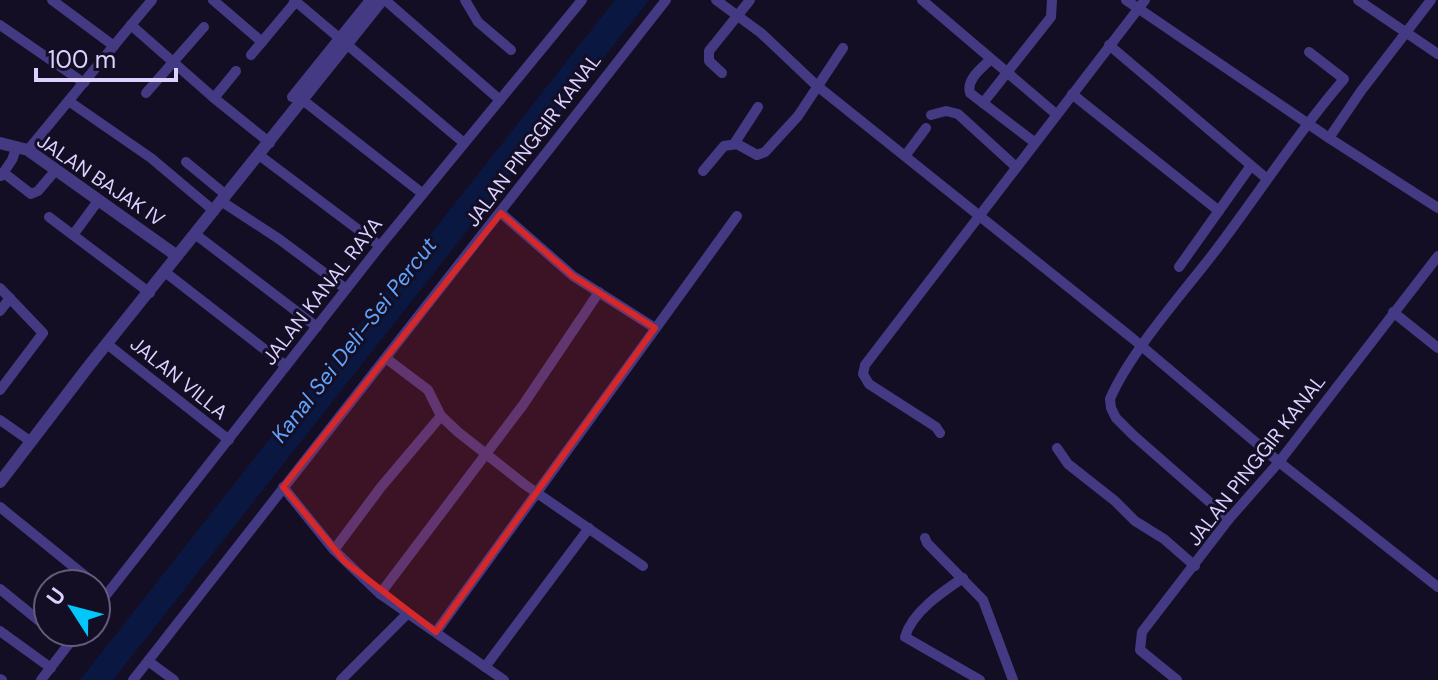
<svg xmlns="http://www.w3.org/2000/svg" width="1438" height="680" font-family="'DM Sans',sans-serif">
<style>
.water{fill:#0a1841}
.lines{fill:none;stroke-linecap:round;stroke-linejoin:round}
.minor{stroke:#443a83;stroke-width:10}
.tertiary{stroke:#443a83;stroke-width:12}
.marked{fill:#d62828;fill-opacity:0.2;stroke:#d62828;stroke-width:6;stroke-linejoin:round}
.labels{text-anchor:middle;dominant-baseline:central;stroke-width:6;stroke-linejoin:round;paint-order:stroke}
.street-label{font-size:20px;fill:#dcd1ff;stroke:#140e24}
.water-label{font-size:22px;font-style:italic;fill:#60a4fe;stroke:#140e24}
</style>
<rect width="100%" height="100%" fill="#140e24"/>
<polygon class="water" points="615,0 649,0 113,680 80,680"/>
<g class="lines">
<g class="minor">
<polyline points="52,0 114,46"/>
<polyline points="213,0 262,42"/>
<polyline points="294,0 464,143"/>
<polyline points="385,0 500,100"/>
<polyline points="465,0 478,22 511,50"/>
<polyline points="716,0 761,33 816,85 1132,338 1279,462 1438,587"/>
<polyline points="922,0 1056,114"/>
<polyline points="1126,0 1329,138 1438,208"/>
<polyline points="1358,0 1438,54"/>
<polyline points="0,25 84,83"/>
<polyline points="131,25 152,0"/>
<polyline points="1109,45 1266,178"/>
<polyline points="251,55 297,0"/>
<path d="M 991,59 C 982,68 966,79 970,93 L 1034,142"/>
<polyline points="722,73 709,61 709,51 750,0"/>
<polyline points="146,93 204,27"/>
<polyline points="1072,94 1219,211"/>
<polyline points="292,97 370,0"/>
<polyline points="214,98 270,143"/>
<polyline points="304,101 423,194"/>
<polyline points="70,102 151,158 214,211"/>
<polyline points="983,103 1051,17 1052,0"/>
<polyline points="931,115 946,111 958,114 1015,166"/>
<polyline points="1329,138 1361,91 1431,0"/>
<polyline points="734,144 758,107"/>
<polyline points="28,150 131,25 214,98 236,71"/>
<polyline points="259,155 380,246"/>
<polyline points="905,156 926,128"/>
<polyline points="186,162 226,195"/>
<polyline points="703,171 724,146 737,144 757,155 765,152 798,116 843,48"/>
<polyline points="4,173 31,194 38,191 55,171"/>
<polyline points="1,176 12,160 16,149"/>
<polyline points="221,201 279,239 346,289"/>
<polyline points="501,213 573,276 655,328"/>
<polyline points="49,217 150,293"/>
<polyline points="195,234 317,327"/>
<polyline points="73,235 98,201"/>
<polyline points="1179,267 1250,167"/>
<polyline points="165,272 286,366"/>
<polyline points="0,288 43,333 0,390"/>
<polyline points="0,311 10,298"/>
<polyline points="1393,312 1438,348"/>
<polyline points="107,344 229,440"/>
<polyline points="387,359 428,390 441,416 458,432 524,484 643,566"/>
<polyline points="0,420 30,441"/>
<polyline points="940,433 936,427 869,384 863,374 865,365 1145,0"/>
<polyline points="1057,448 1068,464 1115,501 1135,521 1164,539 1195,566"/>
<polyline points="283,487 334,550 380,594 504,680"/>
<polyline points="0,507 95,584"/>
<path d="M 1229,519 L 1133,435 L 1116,418 L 1111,408 L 1110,399 C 1130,352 1184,292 1216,250 C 1260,192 1296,135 1344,79 L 1309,52"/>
<polyline points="925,538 927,543 983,600 1013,680"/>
<polyline points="334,550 381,487 441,416"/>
<path d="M 963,578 C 942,592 912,612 905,637 L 980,680"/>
<polyline points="0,589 48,628"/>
<polyline points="380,594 523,405 599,292"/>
<polyline points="96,608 380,246 582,0"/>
<polyline points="0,631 51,668"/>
<polyline points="53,632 69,644"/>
<polyline points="436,632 737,216"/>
<polyline points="148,661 174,680"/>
<polyline points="485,667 589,528"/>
<polyline points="0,679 2,680"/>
<polyline points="41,680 78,632"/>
<polyline points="133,680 666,0"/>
<polyline points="341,680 407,614"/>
<polyline points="1177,680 1140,650 1142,632 1229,519 1279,462 1438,256"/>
</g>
<g class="tertiary">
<polyline points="0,143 28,150 177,256"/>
<polyline points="0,482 88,367 382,0"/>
</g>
</g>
<path class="marked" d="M 501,213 L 573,276 L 655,328 L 436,632 L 345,562 L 283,487 Z"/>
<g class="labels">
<g class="street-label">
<text transform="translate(533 140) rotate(-53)">JALAN PINGGIR KANAL</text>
<text transform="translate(101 180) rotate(34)">JALAN BAJAK IV</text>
<text transform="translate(322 291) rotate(-52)">JALAN KANAL RAYA</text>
<text transform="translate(179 378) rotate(39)">JALAN VILLA</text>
<text transform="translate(1256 460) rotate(-52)">JALAN PINGGIR KANAL</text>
</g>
<g class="water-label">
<text transform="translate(354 340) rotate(-52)">Kanal Sei Deli–Sei Percut</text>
</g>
</g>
<g transform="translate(72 608) rotate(306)"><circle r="38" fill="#140e24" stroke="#645c7c" stroke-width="2"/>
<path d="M0-6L14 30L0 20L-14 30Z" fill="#02c7fa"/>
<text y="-12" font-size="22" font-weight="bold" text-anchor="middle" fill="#dcd1ff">U</text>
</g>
<path d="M36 68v12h140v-12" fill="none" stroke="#dcd1ff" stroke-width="4"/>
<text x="48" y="68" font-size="24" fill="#dcd1ff" stroke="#140e24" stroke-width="6" paint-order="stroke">100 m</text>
</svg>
